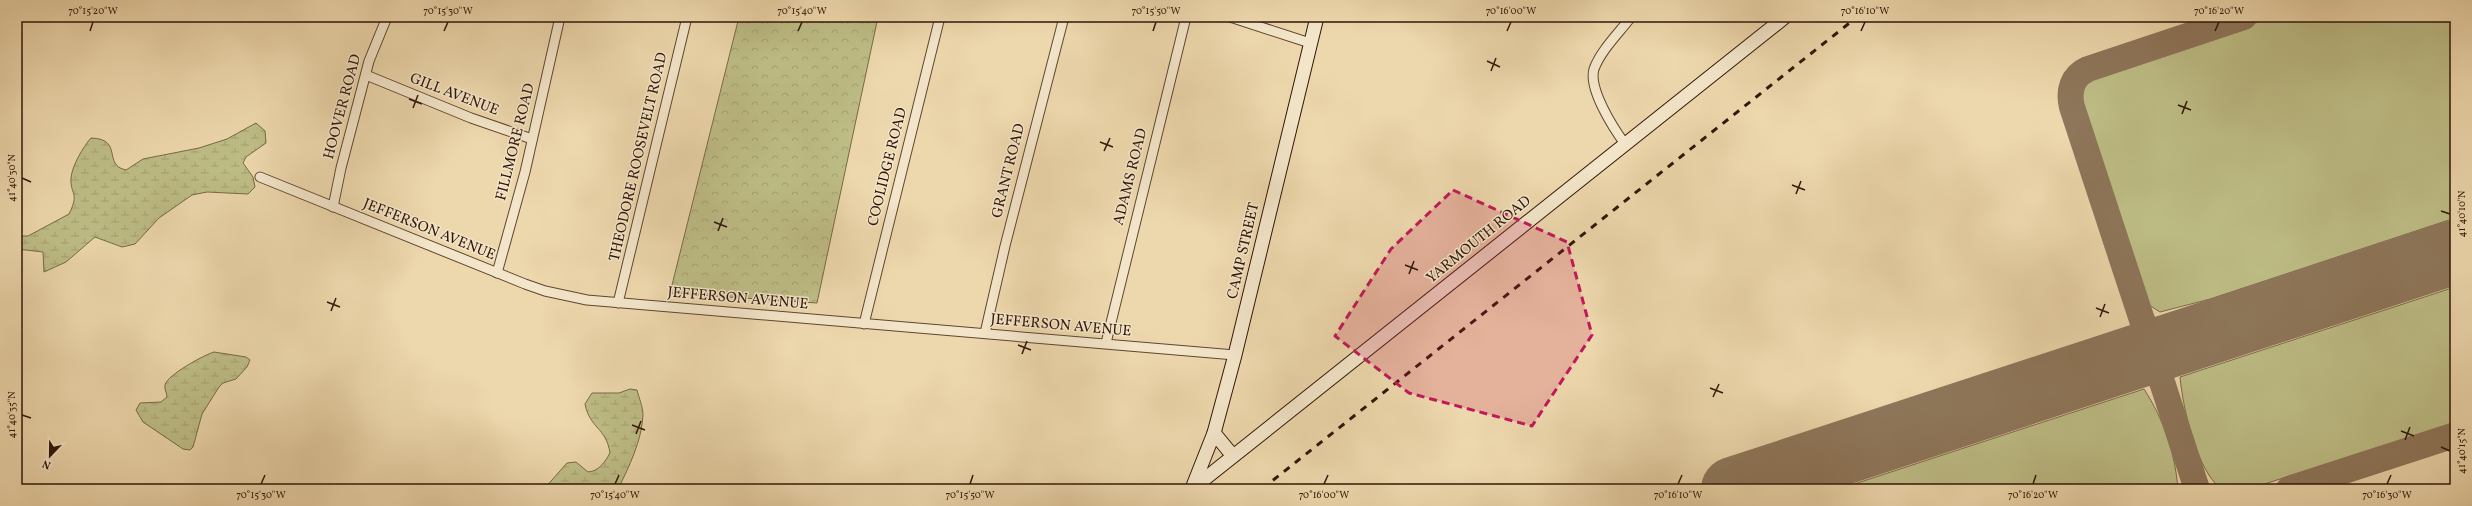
<svg xmlns="http://www.w3.org/2000/svg" width="2472" height="506" font-family="Vollkorn,serif">
<style>
.green{fill:#bebd86;stroke:#776a47}
.forest{fill:url(#forest-crowns);stroke:#776a47}
.wetland{fill:url(#wetland-marsh);stroke:#776a47}
.lines{fill:none;stroke-linecap:round;stroke-linejoin:round}
.taxiway{stroke:#8e765a;stroke-width:26}
.runway{stroke:#8e765a;stroke-width:64}
.street-casing{stroke:#5f4631;stroke-width:11}
.secondary-casing{stroke:#301608;stroke-width:15}
.street{stroke:#f3e5c9;stroke-width:9}
.secondary{stroke:#f3e5c9;stroke-width:13}
.rail{stroke:#301608;stroke-width:3;stroke-dasharray:7 7;stroke-linecap:butt}
.marked{fill:#c2185b;fill-opacity:0.2;stroke:#c2185b;stroke-width:3;stroke-dasharray:8 5;stroke-linejoin:round}
.ticks{fill:none;stroke:#301608;stroke-width:1.5}
.labels{text-anchor:middle;dominant-baseline:central;stroke-width:3;stroke-linejoin:round;paint-order:stroke}
.street-label{font-size:15px;fill:#301608;stroke:#f3e5c9}
.neatline{fill:none;stroke:#301608;stroke-width:1.5}
.ticks-label{font-size:10px;text-anchor:middle;fill:#301608}
</style>
<defs>
<pattern id="forest-crowns" width="20" height="18" patternUnits="userSpaceOnUse"><rect width="20" height="18" fill="#bebd86"/><path d="M2 6a3 3 0 1 1 6 0M12 15a3 3 0 1 1 6 0" fill="none" stroke="#a4a272"/></pattern>
<pattern id="wetland-marsh" width="20" height="14" patternUnits="userSpaceOnUse"><rect width="20" height="14" fill="#bebd86"/><path d="M1 5h8M5 5V1M11 12h8M15 12V8" fill="none" stroke="#a4a272"/></pattern>
</defs>
<rect width="100%" height="100%" fill="#edd7ac"/>
<filter id="stains"><feTurbulence type="fractalNoise" baseFrequency=".005" numOctaves="4"/><feColorMatrix values="0 0 0 0 .2 0 0 0 0 .09 0 0 0 0 .02 0 0 0 .5 -.17"/></filter>
<radialGradient id="worn" r=".72"><stop offset=".6" stop-color="#630" stop-opacity="0"/><stop offset="1" stop-color="#630" stop-opacity=".3"/></radialGradient>
<g class="green">
<path d="M 2273,17 L 2455,17 L 2455,218 L 2210,299 L 2160,312 L 2149,305 L 2141,287 L 2079,101 C 2078,84 2087,79 2102,73 Z"/>
<path d="M 2455,287 L 2455,423 L 2255,487 L 2220,488 C 2196,468 2183,408 2180,377 Z"/>
<path d="M 2144,389 C 2164,420 2175,453 2178,489 L 1839,489 Z"/>
</g>
<polygon class="forest" points="739,17 878,17 817,303 670,293"/>
<g class="wetland">
<path d="M 256,123 L 265,131 L 266,143 L 246,157 L 243,163 L 253,177 L 255,187 L 248,194 L 207,192 L 192,195 L 159,218 L 135,244 L 122,247 L 95,237 L 66,262 L 44,272 L 43,252 L 17,249 L 17,236 L 28,236 L 69,214 C 80,192 70,195 71,178 C 72,166 83,147 91,138 C 124,139 102,165 126,170 L 143,159 L 199,148 L 227,139 Z"/>
<path d="M 214,352 L 246,357 L 250,360 L 247,367 L 236,379 L 223,383 L 219,387 L 202,414 L 193,447 L 190,450 L 183,449 L 143,422 L 136,410 L 140,403 L 161,402 L 167,397 C 167,393 164,389 165,385 C 167,375 204,355 214,352 Z"/>
<path d="M 630,389 L 637,390 C 639,398 643,407 643,415 C 642,440 629,467 618,489 L 544,489 L 567,463 L 576,462 L 588,472 C 599,471 605,462 610,453 C 606,427 590,429 585,404 L 592,393 L 619,393 Z"/>
</g>
<g class="lines">
<g class="taxiway">
<polyline points="2143,323 2158,338 2178,344"/>
<path d="M 2124,361 C 2137,350 2145,340 2143,323 L 2072,107 C 2068,91 2072,76 2088,69 L 2244,17"/>
<path d="M 2124,361 C 2140,360 2151,362 2160,376 L 2197,489"/>
<polyline points="2289,489 2455,435"/>
</g>
<polyline class="runway" points="1733,489 2455,252"/>
<defs>
<g id="street">
<polyline points="1230,17 1310,43"/>
<polyline points="366,75 471,118 532,139"/>
<path d="M 1625,144 C 1614,129 1588,89 1594,69 C 1601,50 1619,33 1631,17"/>
<polyline points="260,177 525,284 545,291 587,300 1235,355"/>
<polyline points="333,207 341,168 369,61 387,17"/>
<polyline points="497,273 525,172 560,17"/>
<polyline points="618,303 687,17"/>
<polyline points="864,324 940,17"/>
<polyline points="985,333 1005,246 1064,17"/>
<polyline points="1106,343 1186,17"/>
</g>
<g id="secondary">
<polyline points="1214,433 1233,456"/>
<polyline points="1193,486 1214,433 1235,355 1317,17"/>
<polyline points="1192,489 1785,17"/>
</g>
</defs>
<use href="#street" class="street-casing"/>
<use href="#secondary" class="secondary-casing"/>
<use href="#street" class="street"/>
<use href="#secondary" class="secondary"/>
<polyline class="rail" points="1262,489 1857,17"/>
</g>
<path class="marked" d="M 1453,190 L 1567,242 L 1592,335 L 1532,426 L 1409,393 L 1335,336 L 1391,249 Z"/>
<path class="ticks" d="M 90,31 L 93,22M 444,31 L 448,22M 798,31 L 802,22M 1153,31 L 1156,22M 1507,31 L 1511,22M 1861,31 L 1865,22M 2215,31 L 2219,22M 1487,61 L 1500,67M 1491,71 L 1496,58M 409,99 L 422,104M 2178,105 L 2191,110M 413,108 L 418,95M 2182,114 L 2187,101M 1100,142 L 1113,147M 1104,151 L 1110,138M 22,178 L 31,182M 1792,185 L 1805,190M 1796,194 L 1801,181M 2441,211 L 2450,214M 714,222 L 727,227M 718,231 L 723,218M 1405,265 L 1418,270M 1409,274 L 1414,261M 327,302 L 340,307M 2096,308 L 2109,313M 331,311 L 336,298M 2100,317 L 2105,304M 1018,345 L 1031,350M 1022,354 L 1027,341M 1710,388 L 1723,393M 1713,397 L 1719,384M 22,415 L 31,418M 632,425 L 645,430M 2401,431 L 2414,436M 636,434 L 641,421M 2405,440 L 2410,427M 2441,447 L 2450,451M 261,484 L 265,475M 615,484 L 619,475M 970,484 L 973,475M 1324,484 L 1328,475M 1678,484 L 1682,475M 2033,484 L 2036,475M 2387,484 L 2391,475"/>
<g class="labels">
<g class="street-label">
<text transform="translate(454 95) rotate(21)">GILL AVENUE</text>
<text transform="translate(343 107) rotate(-75)">HOOVER ROAD</text>
<text transform="translate(516 142) rotate(-76)">FILLMORE ROAD</text>
<text transform="translate(639 157) rotate(-77)">THEODORE ROOSEVELT ROAD</text>
<text transform="translate(888 167) rotate(-76)">COOLIDGE ROAD</text>
<text transform="translate(1009 171) rotate(-76)">GRANT ROAD</text>
<text transform="translate(1131 177) rotate(-76)">ADAMS ROAD</text>
<text transform="translate(429 230) rotate(22)">JEFFERSON AVENUE</text>
<text transform="translate(1479 240) rotate(-39)">YARMOUTH ROAD</text>
<text transform="translate(1244 251) rotate(-77)">CAMP STREET</text>
<text transform="translate(738 299) rotate(5)">JEFFERSON AVENUE</text>
<text transform="translate(1061 326) rotate(5)">JEFFERSON AVENUE</text>
</g>
</g>
<rect width="2472" height="506" fill="none" stroke="#edd7ac" stroke-width="44"/>
<g transform="translate(50 456) rotate(202)" stroke="#f3e5c9" stroke-width="3" paint-order="stroke">
<path d="M0-3L7 15L0 10L-7 15Z" fill="#301608"/>
<text y="-6" font-size="11" font-weight="bold" text-anchor="middle" fill="#301608">N</text>
</g>
<rect x="22" y="22" width="2428" height="462" class="neatline"/>
<g class="ticks-label">
<text x="93" y="14">70°15'20"W</text>
<text x="448" y="14">70°15'30"W</text>
<text x="802" y="14">70°15'40"W</text>
<text x="1156" y="14">70°15'50"W</text>
<text x="1511" y="14">70°16'00"W</text>
<text x="1865" y="14">70°16'10"W</text>
<text x="2219" y="14">70°16'20"W</text>
<text transform="translate(11 178) rotate(-90)" y="4">41°40'30"N</text>
<text transform="translate(2461 214) rotate(-90)" y="4">41°40'10"N</text>
<text transform="translate(11 415) rotate(-90)" y="4">41°40'35"N</text>
<text transform="translate(2461 451) rotate(-90)" y="4">41°40'15"N</text>
<text x="261" y="498">70°15'30"W</text>
<text x="615" y="498">70°15'40"W</text>
<text x="970" y="498">70°15'50"W</text>
<text x="1324" y="498">70°16'00"W</text>
<text x="1678" y="498">70°16'10"W</text>
<text x="2033" y="498">70°16'20"W</text>
<text x="2387" y="498">70°16'30"W</text>
</g>
<rect width="100%" height="100%" filter="url(#stains)"/>
<rect width="100%" height="100%" fill="url(#worn)"/>
</svg>
